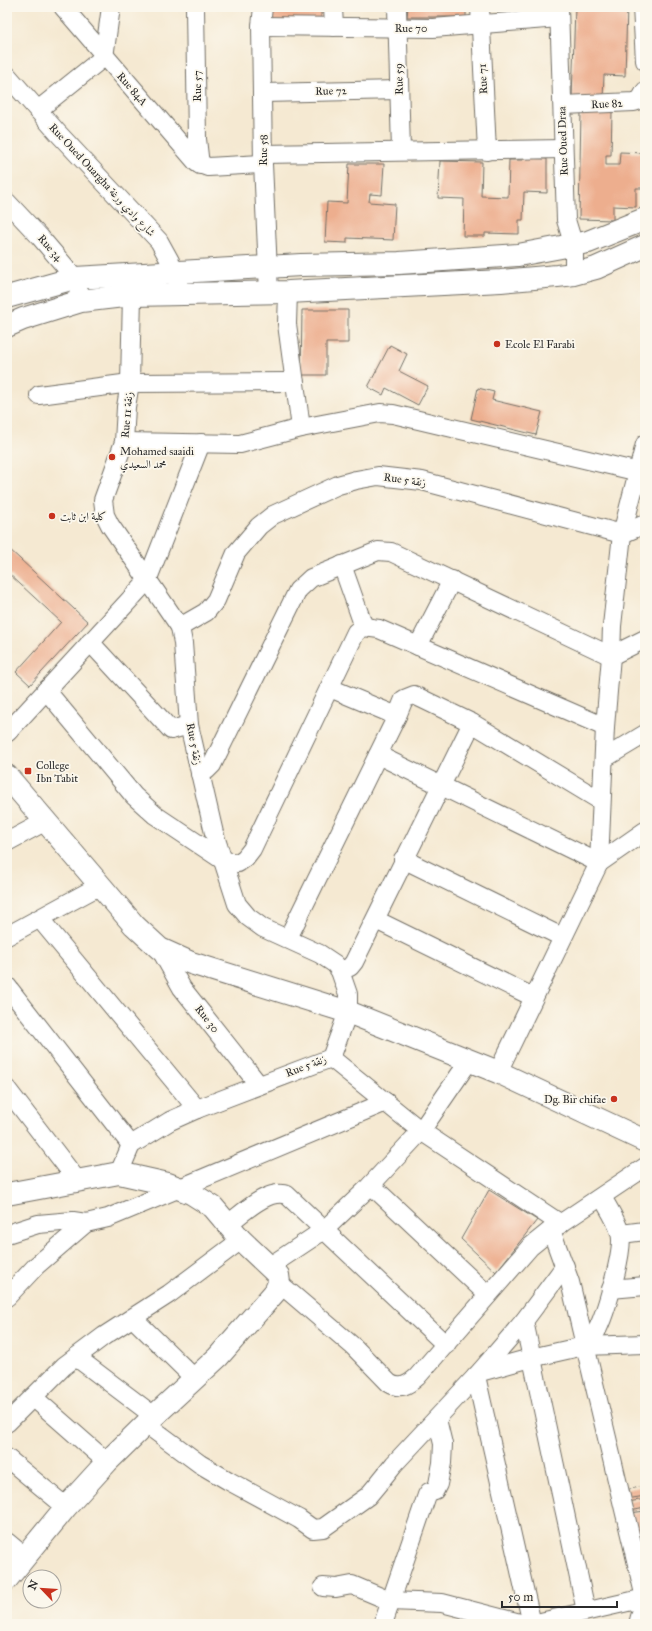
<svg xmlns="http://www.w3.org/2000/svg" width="652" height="1631" font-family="'IM FELL Great Primer',Amiri,serif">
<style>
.building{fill:#edae8e}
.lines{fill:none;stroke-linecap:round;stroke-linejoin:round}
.street-casing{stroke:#726e65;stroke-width:20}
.secondary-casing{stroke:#726e65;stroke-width:24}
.street{stroke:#fff;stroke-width:18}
.secondary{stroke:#fff;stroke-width:22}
.poi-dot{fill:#c8321e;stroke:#fbf7ec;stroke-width:1.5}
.labels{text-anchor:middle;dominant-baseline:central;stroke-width:3.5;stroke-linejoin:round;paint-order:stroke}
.street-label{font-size:11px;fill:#2b2b2b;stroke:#fbf7ec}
.poi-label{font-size:11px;fill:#2b2b2b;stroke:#fbf7ec;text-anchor:start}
</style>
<rect width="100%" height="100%" fill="#fbf7ec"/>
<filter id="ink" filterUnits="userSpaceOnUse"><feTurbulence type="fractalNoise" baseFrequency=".025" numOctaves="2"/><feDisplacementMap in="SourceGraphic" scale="8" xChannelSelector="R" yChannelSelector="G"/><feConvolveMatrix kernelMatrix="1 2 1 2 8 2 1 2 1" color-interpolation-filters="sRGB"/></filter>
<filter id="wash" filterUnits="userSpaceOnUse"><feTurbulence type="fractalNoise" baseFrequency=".012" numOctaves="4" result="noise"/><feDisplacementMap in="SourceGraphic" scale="16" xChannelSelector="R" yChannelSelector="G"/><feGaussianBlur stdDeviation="0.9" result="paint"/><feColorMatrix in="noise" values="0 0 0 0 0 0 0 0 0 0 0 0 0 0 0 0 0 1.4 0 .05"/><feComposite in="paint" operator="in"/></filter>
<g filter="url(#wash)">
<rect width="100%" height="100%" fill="#f5e9d2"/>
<g id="blocks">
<g class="building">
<polygon points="269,7 321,7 321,22 268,21"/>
<polygon points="408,7 466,7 466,17 407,17"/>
<polygon points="575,7 627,7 625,76 604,75 603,99 572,99"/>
<polygon points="581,111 612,112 611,155 606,155 606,165 619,165 620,152 645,153 645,188 636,188 636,207 613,206 613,220 579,219"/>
<polygon points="523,158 547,159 547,193 524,192 523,220 519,220 519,234 485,233 485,236 463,236 464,199 438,198 440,161 482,162 481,196 508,197 509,160 523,160"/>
<polygon points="349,164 384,164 382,195 370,194 369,202 395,204 393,240 347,238 347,243 325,242 327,202 347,203"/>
<polygon points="302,310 348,310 348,343 326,343 326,375 301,375"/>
<polygon points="390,345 407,354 399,371 428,386 418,405 386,388 383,395 368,387"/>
<polygon points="478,388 494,392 492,400 542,412 536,435 471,419"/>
<polygon points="7,547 88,622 30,685 16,672 61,622 7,572"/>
<polygon points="489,1190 537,1220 496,1272 461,1239"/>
<polygon points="645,1486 645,1496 627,1499 625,1490"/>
<polygon points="645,1499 645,1508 630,1511 628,1502"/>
<polygon points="645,1511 645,1532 635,1533 630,1513"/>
<polygon points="645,1535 645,1546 638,1547 634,1537"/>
</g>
</g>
</g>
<g filter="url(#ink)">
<use href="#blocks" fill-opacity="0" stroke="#726e65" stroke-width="1"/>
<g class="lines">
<defs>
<g id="street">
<polyline points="63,7 197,163 208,167 263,164"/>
<polyline points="195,7 197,139 200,165"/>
<polyline points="263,7 261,26 263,164 269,292"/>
<polyline points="333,7 334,27"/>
<polyline points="397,7 401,151"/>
<polyline points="480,7 487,151"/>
<polyline points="559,7 566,220 574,246 574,274"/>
<polyline points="642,7 645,61"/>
<polyline points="261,26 433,28 559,18"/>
<polyline points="7,75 57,132 159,241 170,261 178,283"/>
<polyline points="263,93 399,90"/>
<polyline points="563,105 634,102 640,100 645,91"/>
<polyline points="38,110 104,57 111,7"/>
<polyline points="263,154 563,149"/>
<polyline points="7,202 40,237 75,278 81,301"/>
<polyline points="288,292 287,324 301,428"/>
<polyline points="132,295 130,383 126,407 124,442 103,500 105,515 110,525 180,627"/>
<polyline points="39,395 130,383 295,382"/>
<polyline points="124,442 240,444 301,428 380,413 393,414 639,472"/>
<polyline points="342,565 364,627"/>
<polyline points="90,642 171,730 189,725"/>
<polyline points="418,646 452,580"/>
<polyline points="330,688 397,716"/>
<polyline points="46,690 134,796 155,815 224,861 238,863 245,858 252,849 356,632 364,627 379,629 605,727"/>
<polyline points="7,733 147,581 201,443"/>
<polyline points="378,755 599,863 645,831"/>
<polyline points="605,758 645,734"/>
<polyline points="200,774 207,770 212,765 298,590 311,578 378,551 391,552 611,656 645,639"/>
<polyline points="7,842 46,821"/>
<polyline points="403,859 562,937"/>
<polyline points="40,919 197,1109"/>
<polyline points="376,920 533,997"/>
<polyline points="7,936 99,886"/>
<polyline points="288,938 397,716 404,699 414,695 472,723 601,801"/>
<polyline points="160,949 182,988 259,1085"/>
<polyline points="340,971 350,967 354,962 472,723"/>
<polyline points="7,986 131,1145"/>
<polyline points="331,1058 421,1131 561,1224"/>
<polyline points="498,1072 599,863 605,727 611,656 612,626 622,534 645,444"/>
<polyline points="7,1089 77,1180"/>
<polyline points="119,1173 131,1145 170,1121 197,1109 331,1058 348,1012 348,994 340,971 335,964 320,954 263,928 248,917 237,904 214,833 189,725 183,643 180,627 206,612 216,600 236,553 259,526 273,515 338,485 356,480 378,476 422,481 622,534 645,524"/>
<polyline points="371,1185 488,1295"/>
<path d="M 228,1224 C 243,1213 268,1188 287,1195 L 446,1345"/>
<polyline points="551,1230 570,1282 645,1598 638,1624"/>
<polyline points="7,1234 38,1224 73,1221 86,1223 108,1218 386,1102"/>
<polyline points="621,1234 645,1231"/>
<polyline points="270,1266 324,1230 366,1190 421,1131 469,1061"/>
<path d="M 279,1283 L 354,1347 L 389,1383 C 400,1390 408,1385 417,1377 L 530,1247 L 551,1230 L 645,1167"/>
<polyline points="611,1289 645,1286"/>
<polyline points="7,1297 36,1266 86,1223"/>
<polyline points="133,1318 195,1379"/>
<polyline points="524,1321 586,1611"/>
<path d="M 584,1346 C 588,1342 594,1337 596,1332 C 605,1316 625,1249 620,1233 C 617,1221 608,1208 602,1197"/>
<polyline points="76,1357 154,1416"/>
<polyline points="480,1372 531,1358 584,1346 645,1344"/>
<polyline points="476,1376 532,1624"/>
<polyline points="33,1397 107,1462"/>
<polyline points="7,1423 64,1366 104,1336 169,1294 241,1240"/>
<polyline points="146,1424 200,1464 229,1481 299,1519 313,1529 323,1528 368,1496 378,1484 394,1464 480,1372 524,1321 565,1266"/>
<polyline points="7,1458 66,1507"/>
<polyline points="7,1542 25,1557"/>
<polyline points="323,1587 336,1588 352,1585 390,1601 442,1603 520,1623 532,1624 645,1598"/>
<polyline points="383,1624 427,1495 429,1492 435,1490 438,1484 442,1463 443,1444 437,1419"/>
</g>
<g id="secondary">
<polyline points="7,297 75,278 301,265 399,263 518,255 588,242 645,219"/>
<polyline points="7,326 23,319 81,301 132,295 288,292 501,281 557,276 574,274 596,268 645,246"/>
<polyline points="7,776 134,925 160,949 191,963 348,1012 498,1072 645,1141"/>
<polyline points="7,1194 119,1173 168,1184 191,1193 213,1207 241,1240 278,1275 279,1283 275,1292 218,1357 154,1416 107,1462 66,1507 7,1579"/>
</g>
</defs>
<use href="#street" class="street-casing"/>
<use href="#secondary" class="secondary-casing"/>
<use href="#street" class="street"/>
<use href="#secondary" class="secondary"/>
</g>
</g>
<g class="poi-dot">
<circle cx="497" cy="344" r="4"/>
<circle cx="112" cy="457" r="4"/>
<circle cx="52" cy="516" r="4"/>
<rect x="24" y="767" width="8" height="8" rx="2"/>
<circle cx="614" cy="1099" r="4"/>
</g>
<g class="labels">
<g class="street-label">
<text x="411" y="28">Rue 70</text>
<text transform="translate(399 79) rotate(-91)">Rue 59</text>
<text transform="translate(483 79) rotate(-93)">Rue 71</text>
<text transform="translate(197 86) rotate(-90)">Rue 57</text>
<text transform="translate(132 89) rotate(49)">Rue 84A</text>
<text transform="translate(331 91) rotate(-1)">Rue 72</text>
<text transform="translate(607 104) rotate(-3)">Rue 82</text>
<text transform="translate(563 141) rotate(-92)">Rue Oued Draa</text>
<text transform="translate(263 150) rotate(-90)">Rue 58</text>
<text transform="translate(102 180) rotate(47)">Rue Oued Ouargha شارع وادي ورغة</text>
<text transform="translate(50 248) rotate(49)">Rue 34</text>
<text transform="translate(127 415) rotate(-85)">Rue 11 زنقة</text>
<text transform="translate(405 480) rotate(8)">Rue 5 زنقة</text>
<text transform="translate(194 744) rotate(79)">Rue 5 زنقة</text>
<text transform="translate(207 1019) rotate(52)">Rue 30</text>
<text transform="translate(306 1066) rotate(-21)">Rue 5 زنقة</text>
</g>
<g class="poi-label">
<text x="505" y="344">Ecole El Farabi</text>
<text x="120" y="451">Mohamed saaidi<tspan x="120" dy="13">محمد السعيدي</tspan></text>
<text x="60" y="516">كلية ابن ثابت</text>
<text x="36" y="765">College<tspan x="36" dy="13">Ibn Tabit</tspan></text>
<text x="606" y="1099" text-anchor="end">Dg. Bir chifae</text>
</g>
</g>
<rect width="652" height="1631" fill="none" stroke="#fbf7ec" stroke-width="24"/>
<g transform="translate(42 1589) rotate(295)"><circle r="19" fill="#fbf7ec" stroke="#a8a59f"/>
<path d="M0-3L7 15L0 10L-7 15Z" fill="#c8321e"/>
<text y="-6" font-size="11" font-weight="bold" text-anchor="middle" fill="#2b2b2b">N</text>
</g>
<path d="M502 1601v6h115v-6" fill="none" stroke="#2b2b2b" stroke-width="2"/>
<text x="508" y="1601" font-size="12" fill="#2b2b2b" stroke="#fbf7ec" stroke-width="3" paint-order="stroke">50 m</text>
</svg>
